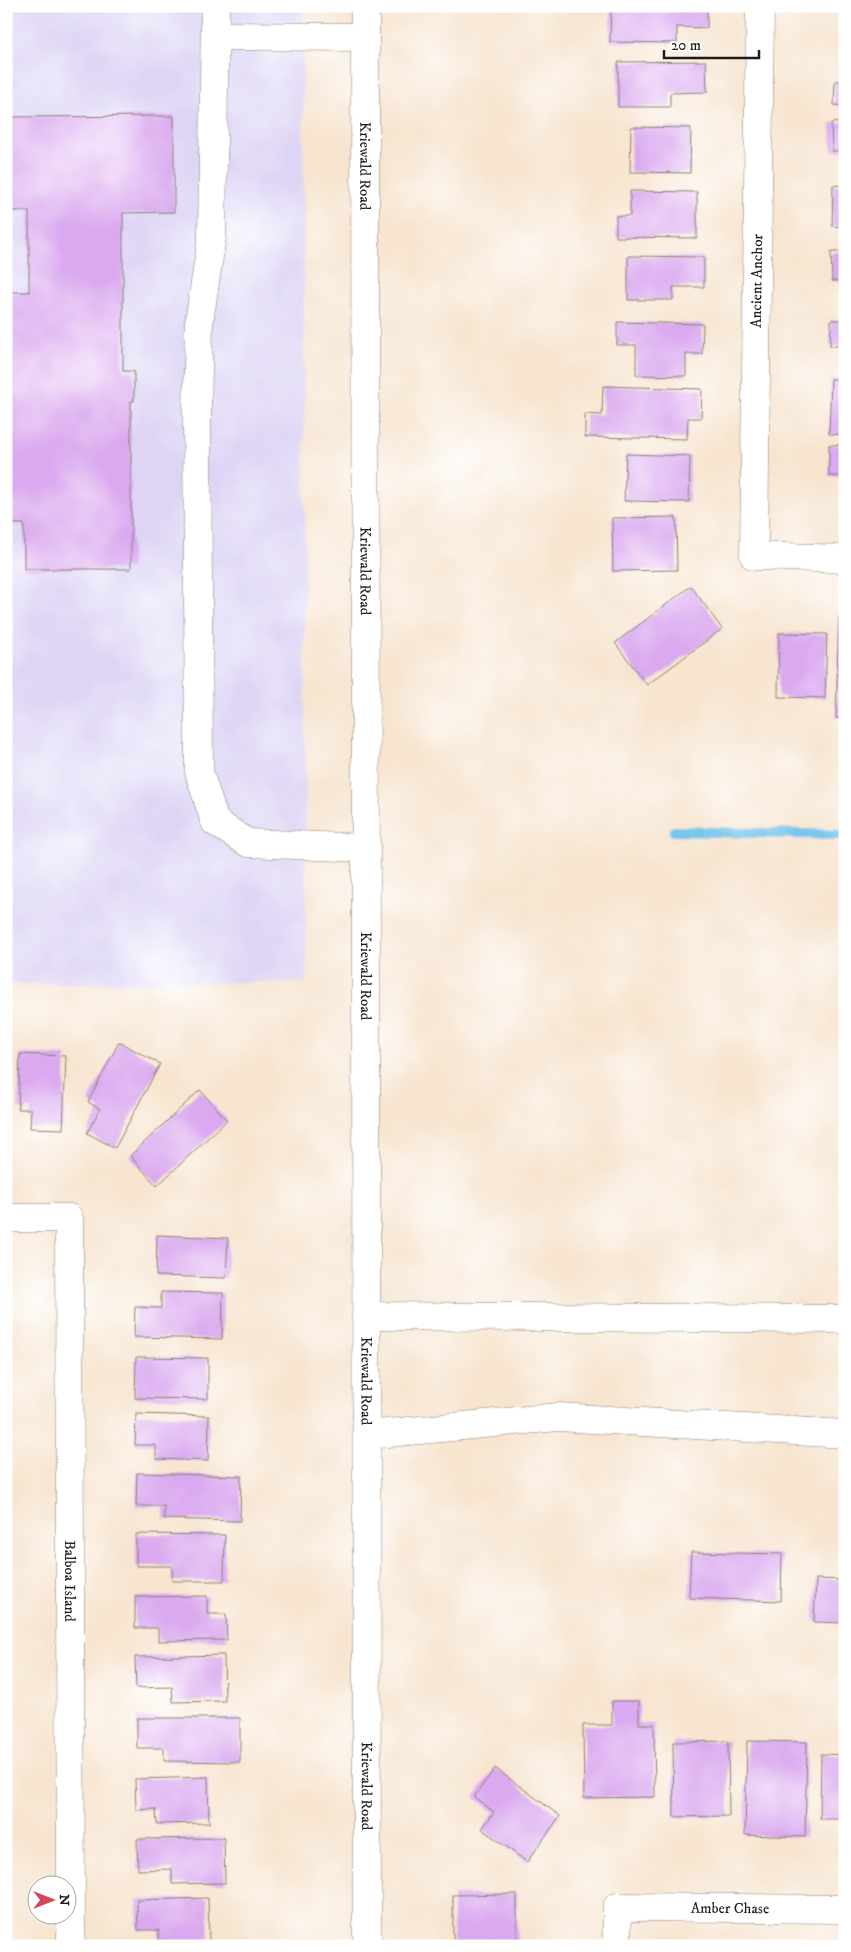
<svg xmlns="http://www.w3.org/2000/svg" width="851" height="1952" font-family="'IM FELL DW Pica',serif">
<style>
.built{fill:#ded5f5}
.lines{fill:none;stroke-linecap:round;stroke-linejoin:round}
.stream{stroke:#6dc1ea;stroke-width:10}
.building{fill:#daa9ef}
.minor-casing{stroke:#8a8076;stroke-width:29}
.minor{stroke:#fff;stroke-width:28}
.labels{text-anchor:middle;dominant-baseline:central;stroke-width:5;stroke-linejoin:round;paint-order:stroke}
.street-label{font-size:15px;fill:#1c1c1c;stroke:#fff}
</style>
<rect width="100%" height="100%" fill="#fff"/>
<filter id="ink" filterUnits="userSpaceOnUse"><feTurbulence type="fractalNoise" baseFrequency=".02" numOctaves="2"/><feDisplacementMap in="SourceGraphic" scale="10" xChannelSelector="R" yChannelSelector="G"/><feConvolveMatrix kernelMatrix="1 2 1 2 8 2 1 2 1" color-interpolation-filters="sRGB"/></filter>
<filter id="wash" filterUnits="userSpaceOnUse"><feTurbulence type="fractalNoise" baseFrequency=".0096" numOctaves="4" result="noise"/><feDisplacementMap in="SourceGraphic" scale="20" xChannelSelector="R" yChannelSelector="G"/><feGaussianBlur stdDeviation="1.12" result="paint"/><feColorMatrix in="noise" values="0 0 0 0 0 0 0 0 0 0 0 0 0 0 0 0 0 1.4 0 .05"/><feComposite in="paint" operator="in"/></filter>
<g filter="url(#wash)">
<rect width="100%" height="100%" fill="#f7e5d0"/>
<polygon class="built" points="6,6 303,6 306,982 6,984"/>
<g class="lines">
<polyline class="stream" points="674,831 845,835"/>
</g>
<g id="blocks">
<g class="building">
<polygon points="611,6 707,6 707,28 677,27 677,43 610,42"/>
<polygon points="706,61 707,92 670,93 670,107 618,107 618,62"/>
<polygon points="835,81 845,81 845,106 834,105"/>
<polygon points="174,116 174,212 123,213 123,371 134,371 134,401 131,401 131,569 24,569 24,524 6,524 6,292 29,292 29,211 6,211 6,117"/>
<polygon points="845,122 845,151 832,151 831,123"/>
<polygon points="631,127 691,128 690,173 630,172"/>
<polygon points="833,185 845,186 845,227 832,226"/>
<polygon points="630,191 697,192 697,238 616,237 616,216 630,216"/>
<polygon points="831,252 845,252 845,281 832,281"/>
<polygon points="628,256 704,257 704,287 673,287 673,300 628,300"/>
<polygon points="831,320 845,320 845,346 830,346"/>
<polygon points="617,322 703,324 702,354 686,354 686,376 636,375 636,345 617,345"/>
<polygon points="831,379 845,379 845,435 829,434"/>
<polygon points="603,386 702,389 701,418 688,418 687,439 585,437 585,414 602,415"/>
<rect x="829" y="445" width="16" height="31"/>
<polygon points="626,454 690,456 689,502 624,501"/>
<polygon points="676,517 677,570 613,571 612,518"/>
<polygon points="691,586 722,629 647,685 615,643"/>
<polygon points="839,617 845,617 845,718 836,718"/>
<polygon points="779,633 827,634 825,698 778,697"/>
<polygon points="119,1042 160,1064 115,1148 87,1133 100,1109 88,1102"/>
<polygon points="20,1054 66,1056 63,1129 30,1128 31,1109 18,1109"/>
<polygon points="200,1090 227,1120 157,1186 130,1156"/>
<polygon points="157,1235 228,1238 226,1278 156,1276"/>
<polygon points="6,1285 9,1285 8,1318 6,1318"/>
<polygon points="161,1292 223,1293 222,1339 134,1337 135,1307 161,1308"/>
<polygon points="136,1357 208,1358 208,1399 135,1398"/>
<polygon points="136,1414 209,1416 208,1461 156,1459 156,1445 135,1445"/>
<rect x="6" y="1457" width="2" height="29"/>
<polygon points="137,1473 241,1476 240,1521 164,1519 164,1506 136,1506"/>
<polygon points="136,1534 225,1535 224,1581 172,1581 172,1566 136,1566"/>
<polygon points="691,1552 782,1554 781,1601 689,1598"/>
<polygon points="816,1579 845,1580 845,1623 814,1622"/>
<polygon points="207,1596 207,1614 226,1614 227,1640 158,1641 158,1628 135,1628 135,1597"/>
<polygon points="224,1655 225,1701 173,1702 172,1687 136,1688 135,1657"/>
<polygon points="612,1701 639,1701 639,1724 654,1724 655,1797 584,1798 583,1725 612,1725"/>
<polygon points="137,1718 240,1718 240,1762 164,1761 164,1748 137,1748"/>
<polygon points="728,1741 729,1816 674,1817 673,1742"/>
<polygon points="747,1741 807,1742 805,1837 745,1835"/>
<polygon points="821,1754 845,1755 845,1819 820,1819"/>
<polygon points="495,1768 560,1816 527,1862 482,1829 494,1812 474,1797"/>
<polygon points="208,1777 209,1823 157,1824 156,1809 136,1810 135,1779"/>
<polygon points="6,1825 8,1825 9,1855 6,1855"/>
<polygon points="224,1838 225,1883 172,1884 172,1869 138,1870 137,1839"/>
<polygon points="517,1894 517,1946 453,1946 453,1895"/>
<polygon points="208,1898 209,1945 159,1945 159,1930 138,1930 137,1900"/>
</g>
</g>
</g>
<g filter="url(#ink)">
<use href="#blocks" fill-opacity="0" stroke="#8a8076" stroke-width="1"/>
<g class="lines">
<defs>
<g id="minor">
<polyline points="215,6 212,237 199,322 197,411 199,772 215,822 248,843 366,848"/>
<path id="s1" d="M 365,6 L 367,1946"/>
<polyline points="760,6 754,556 845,559"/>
<polyline points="215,36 365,37"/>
<path id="s2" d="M 6,1218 L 69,1218 L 71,1946"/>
<polyline points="366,1316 845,1319"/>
<polyline points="367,1435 558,1417 845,1434"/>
<path id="s3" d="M 617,1946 L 617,1907 L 845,1909"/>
</g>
</defs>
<use href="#minor" class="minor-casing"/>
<use href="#minor" class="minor"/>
</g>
</g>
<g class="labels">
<g class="street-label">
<text stroke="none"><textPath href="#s1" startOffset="160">Kriewald Road</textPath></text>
<text transform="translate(757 281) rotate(-89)">Ancient Anchor</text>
<text stroke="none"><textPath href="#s1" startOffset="565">Kriewald Road</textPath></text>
<text stroke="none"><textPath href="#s1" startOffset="970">Kriewald Road</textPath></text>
<text stroke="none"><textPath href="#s1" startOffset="1375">Kriewald Road</textPath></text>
<text stroke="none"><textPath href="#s2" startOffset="426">Balboa Island</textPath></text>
<text stroke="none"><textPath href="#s1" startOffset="1780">Kriewald Road</textPath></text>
<text stroke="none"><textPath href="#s3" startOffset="152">Amber Chase</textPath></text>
</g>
</g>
<rect width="851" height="1952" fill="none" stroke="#fff" stroke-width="25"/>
<g transform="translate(52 1900) rotate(90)"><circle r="24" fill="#ffffff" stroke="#a4a4a4"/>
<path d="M0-4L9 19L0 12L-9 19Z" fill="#d1495b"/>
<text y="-8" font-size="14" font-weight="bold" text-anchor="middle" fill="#1c1c1c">N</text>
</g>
<path d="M664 50v8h95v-8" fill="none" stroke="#1c1c1c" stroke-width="2.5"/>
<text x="671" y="50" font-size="15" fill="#1c1c1c" stroke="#ffffff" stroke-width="4" paint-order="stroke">20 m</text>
</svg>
